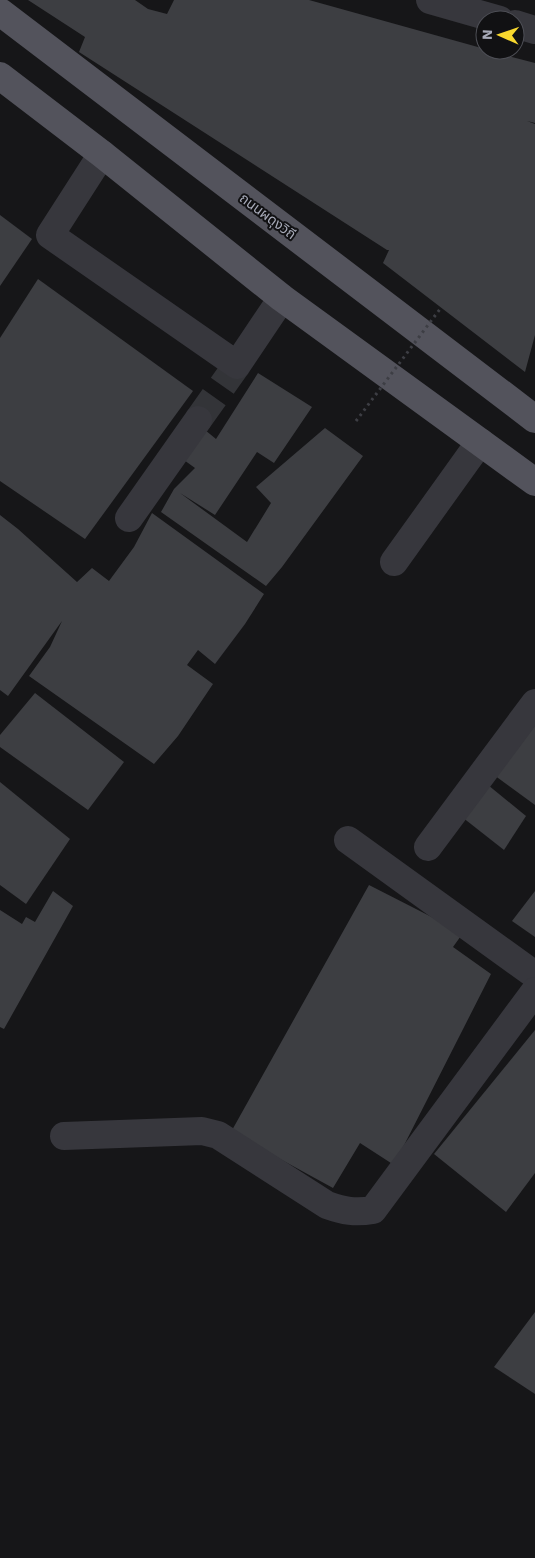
<svg xmlns="http://www.w3.org/2000/svg" width="535" height="1558" font-family="'Work Sans','Noto Sans Thai',sans-serif">
<style>
.building{fill:#3d3e42}
.lines{fill:none;stroke-linecap:round;stroke-linejoin:round}
.minor-tunnel{stroke:#333438;stroke-width:28;stroke-dasharray:28 14;stroke-linecap:butt}
.minor{stroke:#37373d;stroke-width:28}
.major{stroke:#53535c;stroke-width:28}
.path-bridge{stroke:#3d3e44;stroke-width:3;stroke-dasharray:2.5 4;stroke-linecap:butt}
.labels{text-anchor:middle;dominant-baseline:central;stroke-width:4;stroke-linejoin:round;paint-order:stroke}
.street-label{font-size:14px;fill:#a7aab8;stroke:#111113}
</style>
<rect width="100%" height="100%" fill="#161618"/>
<g class="building">
<polygon points="28,0 135,0 148,9 167,14 174,0 309,0 485,49 485,50 535,63 535,123 527,121 535,124 535,335 525,372 383,263 389,250 387,250 79,52 85,37"/>
<polygon points="0,215 32,239 0,286"/>
<polygon points="38,279 193,391 85,539 0,481 0,338"/>
<polygon points="258,373 312,407 274,463 257,452 215,515 180,493 247,542 271,503 256,487 325,428 363,456 282,567 266,586 161,512 174,489 195,468 177,455 199,425 216,439"/>
<polygon points="152,513 264,594 245,624 215,664 198,650 187,665 213,684 178,736 154,764 29,676 50,647 62,621 8,696 0,690 0,515 18,529 77,582 92,568 109,581 134,547"/>
<polygon points="35,693 124,762 88,810 0,747 0,735"/>
<polygon points="535,720 535,805 494,775"/>
<polygon points="0,782 70,839 26,904 0,885"/>
<polygon points="488,785 526,816 504,850 462,817"/>
<polygon points="369,885 463,933 453,947 491,974 394,1165 360,1143 333,1188 231,1132"/>
<polygon points="53,891 73,906 4,1029 0,1027 0,910 22,924 26,917 35,922"/>
<polygon points="535,891 535,937 512,921"/>
<polygon points="535,1030 535,1173 506,1212 434,1154"/>
<polygon points="535,1312 535,1394 494,1367"/>
</g>
<g class="lines">
<polyline class="minor-tunnel" points="198,420 237,365"/>
<g class="minor">
<polyline points="430,0 500,20"/>
<polyline points="515,24 535,30"/>
<polyline points="102,154 50,235 237,365 282,298"/>
<polyline points="129,518 198,420"/>
<polyline points="394,562 480,442"/>
<polyline points="348,840 535,975"/>
<polyline points="428,847 535,703"/>
<path d="M 64,1136 L 202,1131 L 218,1135 L 327,1205 C 344,1211 355,1213 373,1210 L 535,991"/>
</g>
<g class="major">
<polyline points="0,12 535,419"/>
<polyline points="0,76 102,154 282,298 535,482"/>
</g>
<polyline class="path-bridge" points="356,421 440,309"/>
</g>
<g class="labels">
<g class="street-label">
<text transform="translate(268 216) rotate(37)">ถนนผดุงวิถี</text>
</g>
</g>
<g transform="translate(500 35) rotate(272)"><circle r="24" fill="#111113" stroke="#4d4e55"/>
<path d="M0-4L9 19L0 12L-9 19Z" fill="#f8d82e"/>
<text y="-8" font-size="14" font-weight="bold" text-anchor="middle" fill="#a7aab8">N</text>
</g>
</svg>
